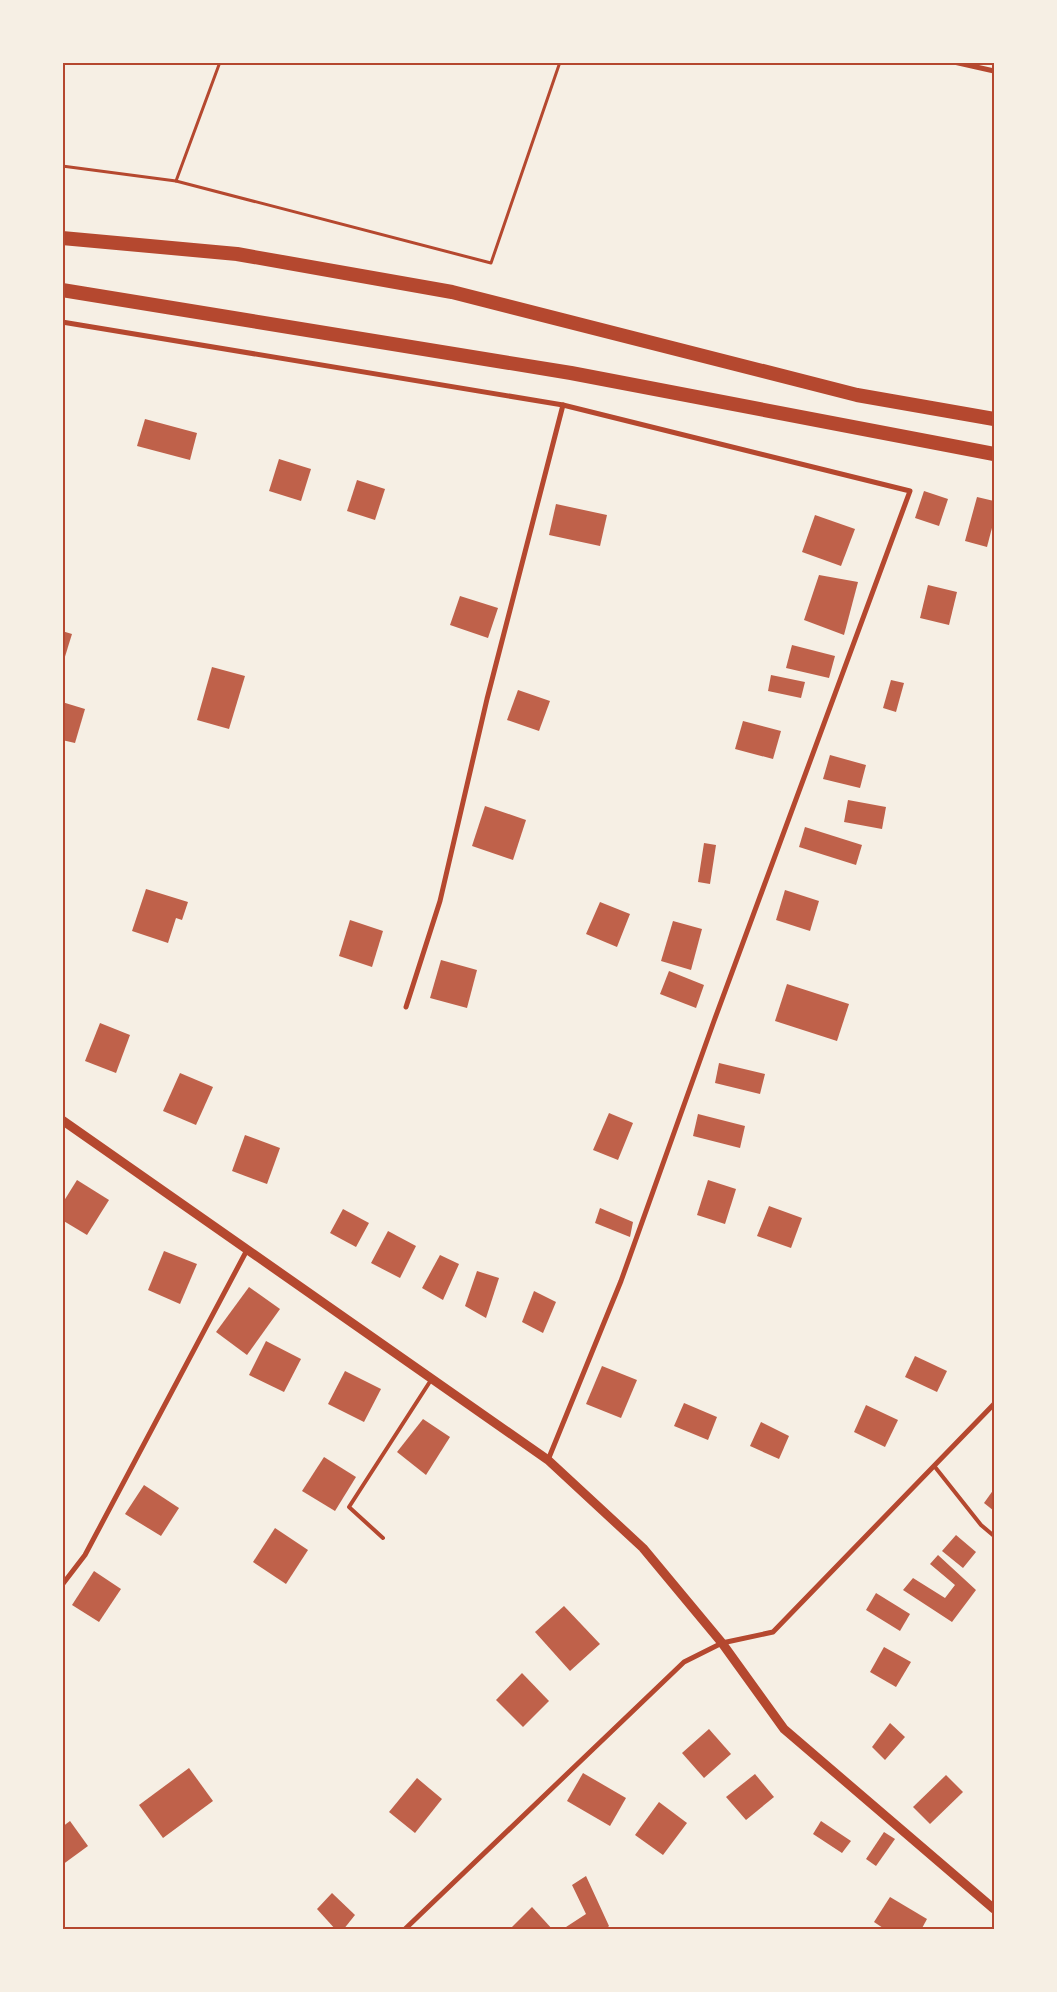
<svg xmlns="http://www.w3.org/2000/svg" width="1057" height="1992" font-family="Bitter,serif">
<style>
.building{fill:#bf614a}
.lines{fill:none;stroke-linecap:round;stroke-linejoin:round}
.path{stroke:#b5482f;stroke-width:3}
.service{stroke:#b5482f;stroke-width:4}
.minor{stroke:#b5482f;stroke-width:5}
.tertiary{stroke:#b5482f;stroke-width:9}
.trunk{stroke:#b5482f;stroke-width:14}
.neatline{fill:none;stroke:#b5482f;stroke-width:2}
</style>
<rect width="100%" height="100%" fill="#f6efe4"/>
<g class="building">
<polygon points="145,419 197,433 190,460 137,446"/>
<polygon points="279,459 311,469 301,501 269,491"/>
<polygon points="357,480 385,489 375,520 347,511"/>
<polygon points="924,491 948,499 939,526 915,518"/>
<polygon points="977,497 994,501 994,520 987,547 965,541"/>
<polygon points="556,504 607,515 600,546 549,535"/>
<polygon points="815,515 855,529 841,566 802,552"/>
<polygon points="819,575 858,582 844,635 804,620"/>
<polygon points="928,585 957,592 949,625 920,618"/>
<polygon points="460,596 498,608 488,638 450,625"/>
<polygon points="62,631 72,634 63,663 62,663"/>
<polygon points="792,645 835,656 829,678 786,668"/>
<polygon points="212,667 245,676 229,729 197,720"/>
<polygon points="771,675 805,682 801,698 768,691"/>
<polygon points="891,680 904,683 896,712 883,708"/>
<polygon points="518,690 550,701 539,731 507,720"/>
<polygon points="62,702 85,709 75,743 62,740"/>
<polygon points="743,721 781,731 773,759 735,749"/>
<polygon points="830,755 866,765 860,788 823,779"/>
<polygon points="848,800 886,807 882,829 844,822"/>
<polygon points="485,806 526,820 513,860 472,846"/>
<polygon points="805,827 862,845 856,865 799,847"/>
<polygon points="704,843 716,845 710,884 698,882"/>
<polygon points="146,889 188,902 182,920 176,918 168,943 132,931"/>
<polygon points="785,890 819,901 810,931 776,920"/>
<polygon points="600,902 630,914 617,947 586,934"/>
<polygon points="350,920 383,931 372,967 339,956"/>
<polygon points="673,921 702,929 691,970 661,961"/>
<polygon points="441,960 477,970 467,1008 430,998"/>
<polygon points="669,971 704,985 696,1008 660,994"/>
<polygon points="787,984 849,1004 837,1041 775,1021"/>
<polygon points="100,1023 130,1035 116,1073 85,1061"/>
<polygon points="719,1063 765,1074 760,1094 715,1083"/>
<polygon points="180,1073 213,1087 196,1125 163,1111"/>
<polygon points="609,1113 633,1123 618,1160 593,1150"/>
<polygon points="698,1114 745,1126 740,1148 693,1136"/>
<polygon points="245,1135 280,1148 267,1184 232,1171"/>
<polygon points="77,1180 109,1200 87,1235 62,1220 62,1204"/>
<polygon points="708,1180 736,1189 725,1224 697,1215"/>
<polygon points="769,1206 802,1218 791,1248 757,1236"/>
<polygon points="600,1208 633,1222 630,1237 595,1223"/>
<polygon points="343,1209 369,1223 356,1247 330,1233"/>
<polygon points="388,1231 416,1246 400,1278 371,1263"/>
<polygon points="164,1251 197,1264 180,1304 148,1290"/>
<polygon points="440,1255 459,1264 443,1300 422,1288"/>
<polygon points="477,1271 499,1278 486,1318 465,1306"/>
<polygon points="249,1287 280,1309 247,1355 216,1332"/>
<polygon points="534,1291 556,1302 543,1333 522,1322"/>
<polygon points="266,1341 301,1359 284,1392 249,1375"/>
<polygon points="915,1356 947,1371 937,1392 905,1377"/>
<polygon points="602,1366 637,1380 621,1418 586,1404"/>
<polygon points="345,1371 381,1389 364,1422 328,1404"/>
<polygon points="684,1403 717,1417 708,1440 674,1426"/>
<polygon points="866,1405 898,1420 885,1447 854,1432"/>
<polygon points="423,1419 450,1437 426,1475 397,1452"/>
<polygon points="761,1422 789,1436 779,1459 750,1446"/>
<polygon points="324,1457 356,1477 335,1511 302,1491"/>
<polygon points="144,1485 179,1508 161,1536 125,1514"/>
<polygon points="994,1489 994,1511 984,1503"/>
<polygon points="275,1528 308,1550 286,1584 253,1562"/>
<polygon points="956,1535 976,1552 963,1568 942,1551"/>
<polygon points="938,1555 976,1590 952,1622 903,1590 913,1578 945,1598 955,1585 930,1564"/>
<polygon points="94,1571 121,1589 99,1622 72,1605"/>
<polygon points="876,1593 910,1614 900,1631 866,1610"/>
<polygon points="564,1606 600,1644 570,1671 535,1632"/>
<polygon points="884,1647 911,1662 896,1687 870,1672"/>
<polygon points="522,1673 549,1701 523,1727 496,1700"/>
<polygon points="890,1723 905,1737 885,1760 872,1747"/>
<polygon points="709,1729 731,1754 704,1778 682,1753"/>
<polygon points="189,1768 213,1801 163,1838 139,1805"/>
<polygon points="583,1773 626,1798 610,1826 567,1801"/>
<polygon points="755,1774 774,1797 746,1820 726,1797"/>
<polygon points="946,1775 963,1792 930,1824 913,1807"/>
<polygon points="417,1778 442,1799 415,1833 389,1812"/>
<polygon points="659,1802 687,1823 663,1855 635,1835"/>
<polygon points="70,1821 88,1846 62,1865 62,1827"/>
<polygon points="821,1821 851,1841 842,1853 813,1834"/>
<polygon points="884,1832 895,1839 876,1866 866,1859"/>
<polygon points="586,1876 609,1926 605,1930 568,1930 566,1927 586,1914 572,1885"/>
<polygon points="332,1893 355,1915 343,1930 336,1930 317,1909"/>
<polygon points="890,1897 927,1919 921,1930 886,1930 874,1922"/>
<polygon points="532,1907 553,1930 509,1930"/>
</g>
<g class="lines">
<g class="path">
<polyline points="62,166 176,181 491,263 560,62"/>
<polyline points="176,181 220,62"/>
</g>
<g class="service">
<polyline points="935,1467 981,1525 994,1536"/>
<polyline points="383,1538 349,1507 431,1380"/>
</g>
<g class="minor">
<polyline points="954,62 994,71"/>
<polyline points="62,322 563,405 910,491 714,1021 621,1281 548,1460"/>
<polyline points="406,1007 440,901 487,699 563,405"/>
<polyline points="62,1585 85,1555 247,1250"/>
<polyline points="404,1930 684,1662 722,1643 773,1632 994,1404"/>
</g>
<polyline class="tertiary" points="62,1120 548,1460 643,1548 722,1643 784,1729 994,1909"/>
<g class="trunk">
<polyline points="62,238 237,254 452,292 857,395 994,419"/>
<polyline points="62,290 571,373 994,454"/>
</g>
</g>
<rect width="1057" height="1992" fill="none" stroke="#f6efe4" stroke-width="128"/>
<rect x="64" y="64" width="929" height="1864" class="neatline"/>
</svg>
